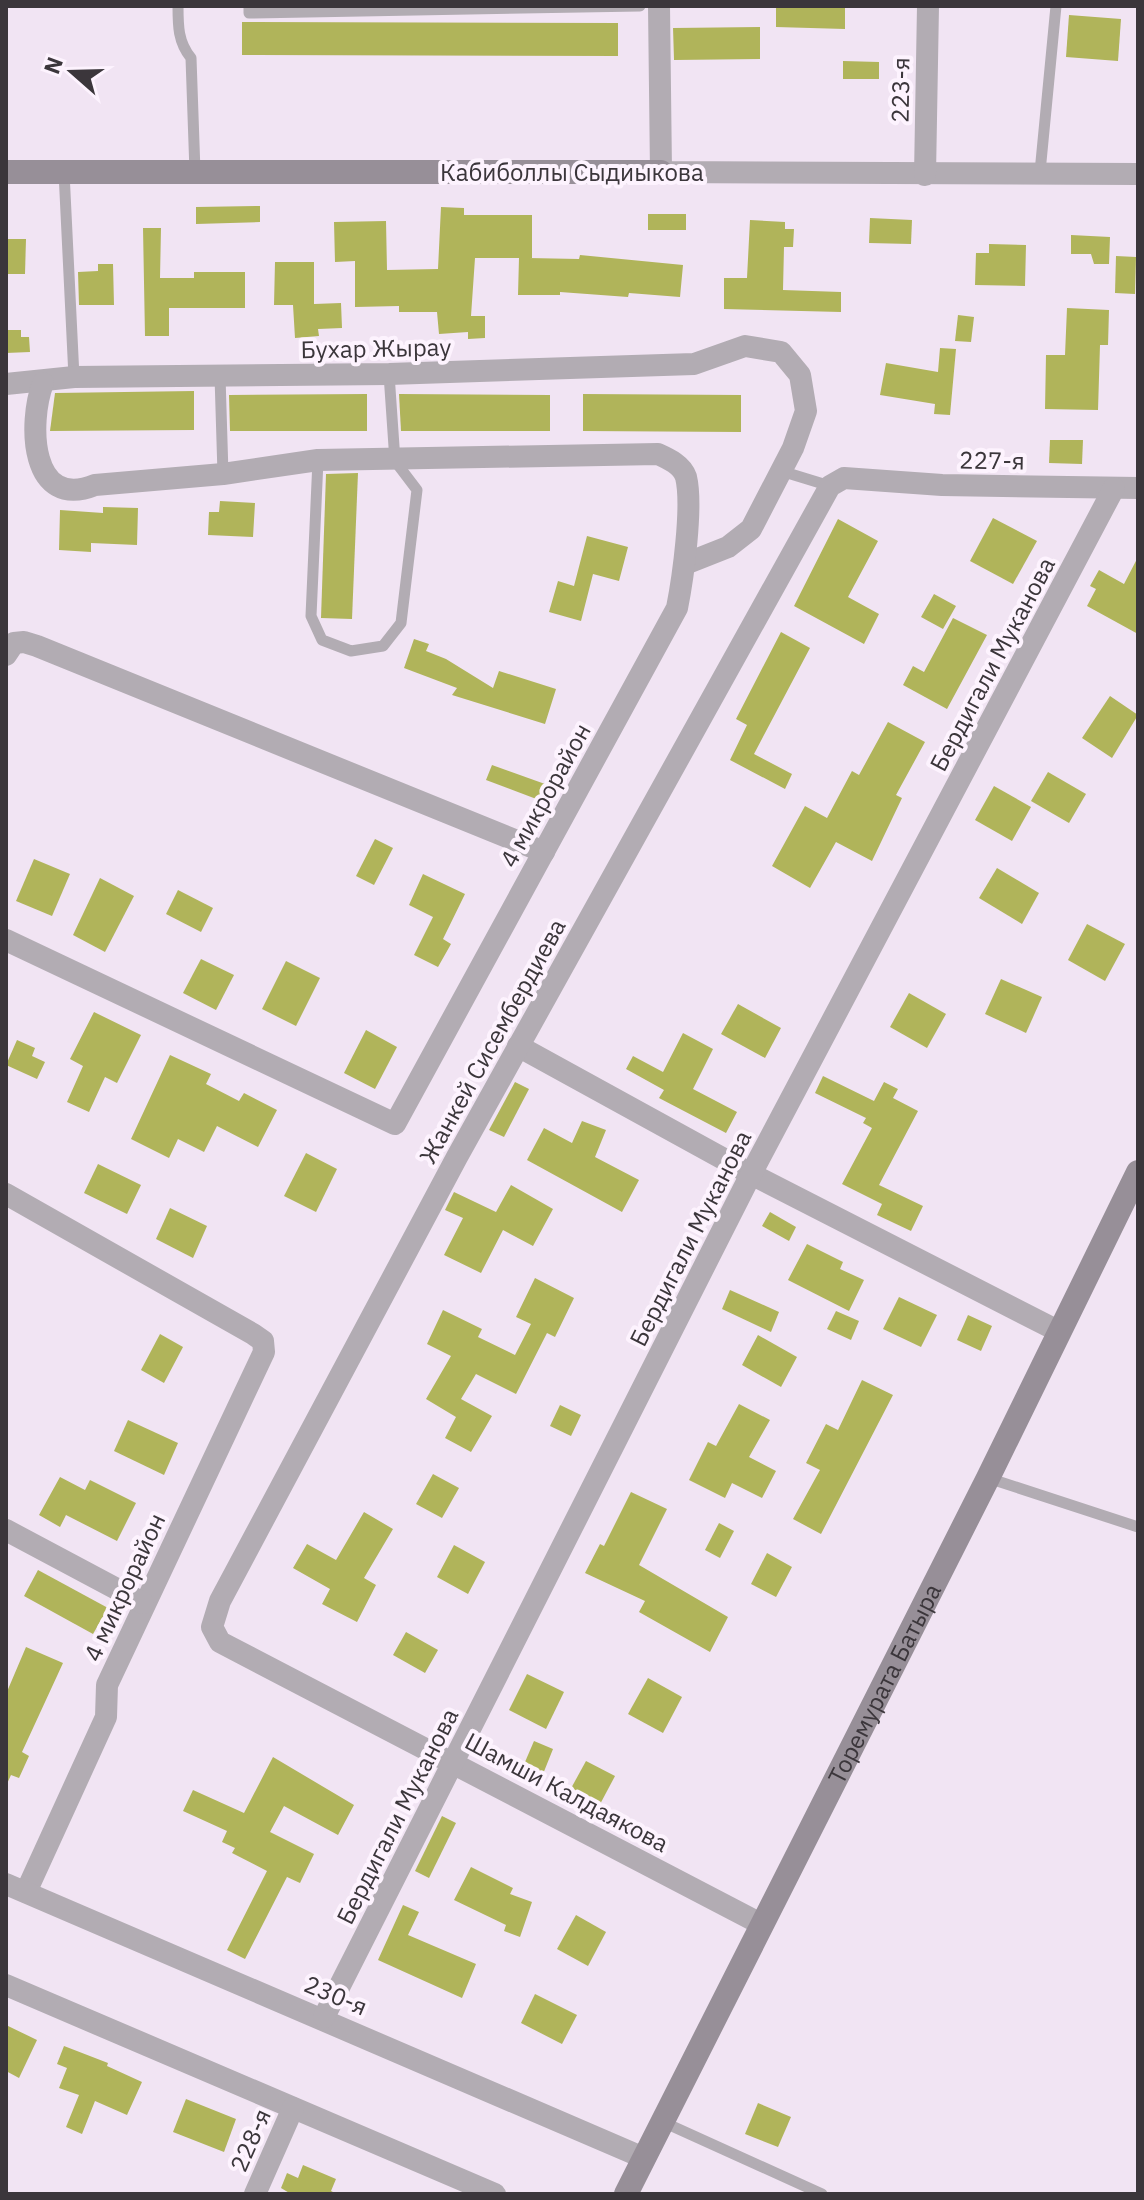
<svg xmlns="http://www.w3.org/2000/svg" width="1144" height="2200" font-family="'IBM Plex Sans',sans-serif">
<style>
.building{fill:#b0b45a}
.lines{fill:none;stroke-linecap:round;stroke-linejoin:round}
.lane{stroke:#b2acb3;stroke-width:11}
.street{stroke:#b2acb3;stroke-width:22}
.secondary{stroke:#978f98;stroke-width:24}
.labels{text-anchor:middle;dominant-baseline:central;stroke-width:8;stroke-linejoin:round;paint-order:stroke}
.street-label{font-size:24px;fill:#3b363b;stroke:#fdf3fe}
</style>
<rect width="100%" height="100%" fill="#f1e4f3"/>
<g class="building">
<polygon points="776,6 845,6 845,29 776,27"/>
<polygon points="1069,15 1121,19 1118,61 1066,57"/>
<polygon points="242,22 618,23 618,56 242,55"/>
<polygon points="760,27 760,59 674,60 673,28"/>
<polygon points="843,61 879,62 879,79 843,79"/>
<polygon points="260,206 260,222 196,224 196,207"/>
<polygon points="441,207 464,208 464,215 532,215 532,258 528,258 579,259 580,255 683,265 680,297 629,293 628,297 560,292 560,295 518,295 519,258 475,258 471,316 485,316 485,338 468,339 468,332 439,334 437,312 399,312 399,306 355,307 355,261 335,262 334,222 386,221 387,270 438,269"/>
<rect x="648" y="214" width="38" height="16"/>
<polygon points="870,218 912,220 911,244 869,243"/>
<polygon points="750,220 785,222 785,229 794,229 793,247 784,247 783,290 841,292 841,312 724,309 724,278 747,278"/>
<polygon points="143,228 161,228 160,278 194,278 194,272 245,272 245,308 169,308 169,336 145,336"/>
<polygon points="1071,235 1110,237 1109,264 1094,264 1091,254 1071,254"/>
<polygon points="6,239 26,239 25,274 6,274"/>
<polygon points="989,244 1026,245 1025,286 975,285 976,253 989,253"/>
<polygon points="1116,256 1136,257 1135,294 1115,293"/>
<polygon points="275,262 314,262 314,304 341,303 342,328 318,329 319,336 295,338 293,305 274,305"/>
<polygon points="98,264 113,264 114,305 79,305 78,272 98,271"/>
<polygon points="1067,308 1109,310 1108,345 1100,345 1098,410 1045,409 1046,355 1065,355"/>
<polygon points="958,315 974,317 971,342 955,341"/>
<polygon points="6,330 21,330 21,337 29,337 30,352 6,353"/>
<polygon points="940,348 956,349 950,415 934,414 935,404 880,395 886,363 938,372"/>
<polygon points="194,391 194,430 50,431 55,393"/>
<polygon points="367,394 367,431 230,431 229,395"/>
<polygon points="399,394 550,395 550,431 401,431"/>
<polygon points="583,394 741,395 741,432 583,431"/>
<polygon points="1050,440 1083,440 1082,464 1049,463"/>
<polygon points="358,473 352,619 321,618 326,474"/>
<polygon points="220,501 255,503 253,537 208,535 209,512 219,512"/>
<polygon points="103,507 138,508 137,545 91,543 91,552 59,550 60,510 103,513"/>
<polygon points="993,518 1037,541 1013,584 970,561"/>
<polygon points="838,519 878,541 848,597 879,614 864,644 794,606"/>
<polygon points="587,536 628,547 619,581 593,574 581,621 549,612 558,581 574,586"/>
<polygon points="1138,557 1138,634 1087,606 1096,589 1090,586 1099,570 1124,584"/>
<polygon points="934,594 956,606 943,629 921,617"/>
<polygon points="953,618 987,635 947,709 903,685 913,666 924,672"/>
<polygon points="781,632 810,648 754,754 792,774 785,789 730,760 747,725 736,719"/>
<polygon points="414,639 429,644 426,651 446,659 493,688 499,671 556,689 545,724 452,695 457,688 404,668"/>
<polygon points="1110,696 1138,715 1112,758 1082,738"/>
<polygon points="888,722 925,742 896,795 902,798 872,861 836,842 810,888 772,866 805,806 827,818 852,771 859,775"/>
<polygon points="492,765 545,784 539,800 486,780"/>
<polygon points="1048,772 1086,794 1069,823 1031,801"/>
<polygon points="994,786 1031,807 1012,841 975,820"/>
<polygon points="375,839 393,848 374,885 356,876"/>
<polygon points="34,859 70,874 52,916 16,901"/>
<polygon points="997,868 1039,893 1022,924 979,898"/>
<polygon points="423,874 465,894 443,939 451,944 438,967 414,955 433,917 409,905"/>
<polygon points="100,878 134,896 105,952 73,935"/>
<polygon points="178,890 213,908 201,932 166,914"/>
<polygon points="1087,924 1125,944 1105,981 1068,960"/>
<polygon points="201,959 234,975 216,1010 183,993"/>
<polygon points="286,961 320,978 296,1026 262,1009"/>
<polygon points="1001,979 1042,997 1026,1033 985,1014"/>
<polygon points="909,993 946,1014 927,1048 890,1027"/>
<polygon points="738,1004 781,1028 765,1058 721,1034"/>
<polygon points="94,1012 141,1035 117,1083 105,1077 89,1112 67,1102 83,1066 70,1059"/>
<polygon points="366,1030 397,1047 375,1089 344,1073"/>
<polygon points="683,1033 713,1049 693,1089 737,1112 726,1133 659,1098 664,1090 626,1069 633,1056 663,1072"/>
<polygon points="17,1040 35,1048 32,1056 45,1062 37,1079 6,1065"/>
<polygon points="170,1055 211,1074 206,1084 239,1101 244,1093 277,1110 258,1147 217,1126 204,1152 178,1139 169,1158 131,1139"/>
<polygon points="823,1076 874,1101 884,1082 898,1089 893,1098 918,1111 879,1185 923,1206 911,1231 877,1215 882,1204 842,1184 872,1128 863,1123 866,1118 815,1093"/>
<polygon points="515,1082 529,1089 504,1137 489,1130"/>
<polygon points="582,1121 606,1130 595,1157 639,1180 622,1212 527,1160 544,1128 572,1143"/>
<polygon points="306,1153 337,1169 316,1212 284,1196"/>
<polygon points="98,1164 141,1185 127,1214 84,1193"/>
<polygon points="511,1185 553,1209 533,1246 503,1230 481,1273 444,1255 463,1218 445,1210 454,1192 496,1212"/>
<polygon points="170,1208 207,1226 193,1258 156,1239"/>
<polygon points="770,1212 796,1227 789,1241 762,1226"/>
<polygon points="807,1244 843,1262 840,1269 864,1280 849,1311 788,1280"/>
<polygon points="535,1278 574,1298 555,1337 547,1333 516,1394 476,1374 461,1399 492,1416 471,1452 445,1438 456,1417 426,1399 451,1356 427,1344 443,1310 482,1329 478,1337 515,1355 531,1324 516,1317"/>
<polygon points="730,1290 779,1312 771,1332 722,1309"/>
<polygon points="899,1297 937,1315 921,1347 883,1329"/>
<polygon points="836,1311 859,1321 851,1340 827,1329"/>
<polygon points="968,1315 992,1326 981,1351 957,1340"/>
<polygon points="160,1334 183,1347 164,1383 141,1370"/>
<polygon points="758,1335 797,1357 781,1387 742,1365"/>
<polygon points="862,1380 893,1395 821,1534 793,1519 820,1470 806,1463 826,1424 838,1430"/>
<polygon points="739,1404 770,1420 749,1457 776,1471 762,1498 732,1483 725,1498 689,1480 708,1442 716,1446"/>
<polygon points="560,1405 581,1415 571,1436 550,1426"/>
<polygon points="128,1420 178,1443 164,1475 114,1451"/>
<polygon points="433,1474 459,1488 442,1518 416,1504"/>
<polygon points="60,1477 85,1490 90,1480 136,1503 117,1541 66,1515 60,1527 39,1515"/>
<polygon points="631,1492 667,1509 639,1565 728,1617 710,1652 639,1612 645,1601 585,1573 600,1544 604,1546"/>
<polygon points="364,1512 393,1529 364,1578 376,1585 357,1622 322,1604 330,1589 293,1568 307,1544 336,1560"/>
<polygon points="719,1523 734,1531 720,1558 705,1550"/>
<polygon points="454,1545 485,1562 468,1594 437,1577"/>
<polygon points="767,1553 792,1567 776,1597 751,1584"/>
<polygon points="38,1570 108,1608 93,1634 24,1596"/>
<polygon points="406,1632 438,1650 425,1673 393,1655"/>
<polygon points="26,1647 63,1663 22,1752 29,1756 19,1778 11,1775 6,1786 6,1694"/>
<polygon points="527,1674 564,1692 546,1729 509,1710"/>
<polygon points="648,1678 682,1697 663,1733 628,1714"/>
<polygon points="534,1741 553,1749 539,1784 519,1776"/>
<polygon points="273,1757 354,1805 338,1835 284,1806 270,1832 314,1854 300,1883 287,1877 245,1959 227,1950 267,1871 232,1853 235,1848 222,1842 227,1831 183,1811 193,1790 244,1813"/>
<polygon points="586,1761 615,1776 598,1808 569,1792"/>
<polygon points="442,1816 456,1823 429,1878 415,1871"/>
<polygon points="471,1867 513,1888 510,1894 532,1902 520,1937 504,1931 506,1925 454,1900"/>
<polygon points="403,1905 419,1912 408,1935 476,1964 462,1998 378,1960"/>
<polygon points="576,1915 606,1932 588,1966 557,1949"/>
<polygon points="535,1994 577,2015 562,2044 521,2023"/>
<polygon points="6,2025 37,2040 19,2078 6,2071"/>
<polygon points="64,2046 108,2063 107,2066 142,2082 127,2115 95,2101 82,2134 66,2127 79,2095 59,2088 67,2068 57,2064"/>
<polygon points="186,2099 236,2119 224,2152 173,2132"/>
<polygon points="758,2103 791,2117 778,2147 745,2134"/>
<polygon points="303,2165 336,2179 331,2191 337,2194 291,2194 281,2188 287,2173 298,2178"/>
</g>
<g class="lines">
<g class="lane">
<path d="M 178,6 C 178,26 178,42 191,58 L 195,172"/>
<polyline points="249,6 249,13 640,6"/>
<polyline points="64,172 74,377"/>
<polyline points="1040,172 1056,6"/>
<polyline points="220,376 223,474"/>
<polyline points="318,460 311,616 322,640 351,651 383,646 401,623 417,490 395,461 389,374"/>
<polyline points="781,471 830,486"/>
<polyline points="988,1478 1138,1527"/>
<polyline points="663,2122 822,2194"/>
</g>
<g class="street">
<polyline points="659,6 661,172 1138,174"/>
<polyline points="925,175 928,6"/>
<polyline points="6,384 74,377 389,374 694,364 745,346 781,352 800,375 806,411 793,448 751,529 728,547 685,564"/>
<polyline points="6,655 14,643 24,642 37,646 544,852"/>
<path d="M 6,940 L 395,1124 L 677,608 C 683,578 693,506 686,477 C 682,465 669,459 658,454 L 318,460 L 223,474 L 95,485 C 30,511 28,423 43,383"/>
<polyline points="518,1046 751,1174 1058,1331"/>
<polyline points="6,1194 253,1334 263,1341 264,1352 107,1685 106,1717 26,1892"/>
<polyline points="6,1530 143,1603"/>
<polyline points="6,1884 644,2158"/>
<polyline points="761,1924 220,1642 212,1627 220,1601 457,1157 830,486 844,478 942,485 1138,488"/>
<polyline points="6,1985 495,2194"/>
<polyline points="324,2017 751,1174 1114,488"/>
<polyline points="255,2194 293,2108"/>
</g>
<g class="secondary">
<polyline points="6,172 661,172"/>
<path id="s1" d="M 626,2194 L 988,1478 L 1138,1172"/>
</g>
</g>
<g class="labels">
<g class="street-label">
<text transform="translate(900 90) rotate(-89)">223-я</text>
<text x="572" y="172">Кабиболлы Сыдиыкова</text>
<text transform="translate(376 348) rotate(-1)">Бухар Жырау</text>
<text transform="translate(992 460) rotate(1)">227-я</text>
<text transform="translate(992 664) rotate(-62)">Бердигали Муканова</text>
<text transform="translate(545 795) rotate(-61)">4 микрорайон</text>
<text transform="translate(492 1041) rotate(-61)">Жанкей Сисембердиева</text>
<text transform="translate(690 1238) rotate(-63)">Бердигали Муканова</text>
<text transform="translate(124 1587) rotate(-65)">4 микрорайон</text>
<text stroke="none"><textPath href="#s1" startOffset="572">Торемурата Батыра</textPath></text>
<text transform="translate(567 1792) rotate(28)">Шамши Калдаякова</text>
<text transform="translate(397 1816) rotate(-63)">Бердигали Муканова</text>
<text transform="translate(336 1995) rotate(23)">230-я</text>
<text transform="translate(250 2140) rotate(-66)">228-я</text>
</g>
</g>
<rect width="1144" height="2200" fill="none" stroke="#3b363b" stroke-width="16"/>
<g transform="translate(72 72) rotate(290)" stroke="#fdf3fe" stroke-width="6" paint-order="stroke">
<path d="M0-6L14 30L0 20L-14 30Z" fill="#3b363b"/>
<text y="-12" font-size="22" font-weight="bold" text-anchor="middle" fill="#3b363b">N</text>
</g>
</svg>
